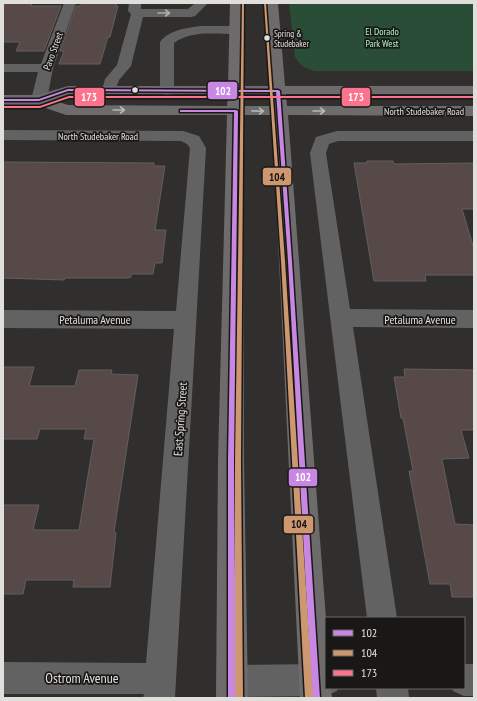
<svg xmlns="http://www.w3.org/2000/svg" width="477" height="701" font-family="'PT Sans Narrow',sans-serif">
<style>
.green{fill:#2a4d38}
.building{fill:#564948;stroke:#625f5e}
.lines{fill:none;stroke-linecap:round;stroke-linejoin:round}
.minor{fill:#636262;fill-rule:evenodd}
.major{fill:#6d6b6c;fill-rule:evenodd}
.bus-1-casing{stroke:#1a1816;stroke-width:3}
.bus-2-casing{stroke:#1a1816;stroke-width:3}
.bus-3-casing{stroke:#1a1816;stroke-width:3}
.bus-1{fill:#c787e3;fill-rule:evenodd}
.bus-2{fill:#cd976f;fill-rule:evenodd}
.bus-3{fill:#fc738d;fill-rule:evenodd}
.oneway{stroke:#afadab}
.oneway2{stroke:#b8b6b5}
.bus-dot{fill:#e1dfdc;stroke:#1a1816;stroke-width:1.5}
.labels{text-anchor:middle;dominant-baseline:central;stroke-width:3.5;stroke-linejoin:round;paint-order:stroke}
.far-bus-label{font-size:9px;fill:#e1dfdc;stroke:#1a1816;text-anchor:start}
.far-park-label{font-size:10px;fill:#a5f9c4;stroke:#1a1816}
.far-street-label{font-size:10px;fill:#e1dfdc;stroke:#1a1816}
.street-label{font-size:12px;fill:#e1dfdc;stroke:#1a1816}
.near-street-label{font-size:14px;fill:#e1dfdc;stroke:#1a1816}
.line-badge{stroke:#1a1816;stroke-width:1.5}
.badge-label{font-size:11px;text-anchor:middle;font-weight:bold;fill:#fff}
.pale-badge-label{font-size:11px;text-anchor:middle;font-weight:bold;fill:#111}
</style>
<rect width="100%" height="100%" fill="#312f2d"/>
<path class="green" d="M 289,3 L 474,3 L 474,71 L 315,71 C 305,68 300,66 295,57 Z"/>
<g class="building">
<polygon points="3,3 32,3 31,6 61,6 44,51 16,51 20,42 3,42"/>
<polygon points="82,3 117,3 116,6 118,6 110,37 108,37 100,64 59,64 64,51 60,51 76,6 80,6"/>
<polygon points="367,161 393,161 394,164 474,163 474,209 462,209 474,249 474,275 425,275 426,281 374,281 354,163 367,163"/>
<polygon points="3,162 154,163 154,166 165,166 155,230 166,230 162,263 155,263 153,274 131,274 131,277 128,278 65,278 64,280 3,278"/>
<polygon points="3,367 34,367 29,386 75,386 79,370 112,370 111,374 138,375 114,532 116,533 110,587 73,587 74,580 26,580 23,594 3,594 3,505 39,505 33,530 79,530 94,439 84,439 86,429 40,429 37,439 3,439"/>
<polygon points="404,369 474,370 474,430 461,430 469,458 442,459 455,524 474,525 474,597 452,597 450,584 430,584 409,471 413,471 403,418 401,418 394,377 405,377"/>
</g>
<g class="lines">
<g class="minor">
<polygon points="64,3 76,3 53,68 47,100 44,103 39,105 34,103 31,100 38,72 3,72 3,64 41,64"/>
<polygon points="129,3 141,3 141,9 188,9 195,3 208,3 195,16 191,17 143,17 131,66 119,80 114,93 109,94 104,93 102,90 105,79 117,65 131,14 128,11"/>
<path d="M 200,26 L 236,26 L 241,27 L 243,30 L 241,33 L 236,34 C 215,34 191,30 174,43 L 174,91 L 172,94 L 167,95 L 162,94 L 160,91 L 160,42 C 169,30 186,28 200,26 Z"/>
<polygon points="3,130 183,131 199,136 206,148 175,698 143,698 144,694 3,694 3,662 146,663 174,329 3,328 3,310 176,311 190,148 187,144 181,141 3,140"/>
<polygon points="337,131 474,131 474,141 338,141 329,144 326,153 350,309 474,310 474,328 353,327 397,618 367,618 310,153 316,137"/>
<polygon points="326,664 326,688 338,688 337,691 326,696 232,697 221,692 216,681 221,670 232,665"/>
<polygon points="464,664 474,664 474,696 464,696 453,691 452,688 464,688"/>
<polygon points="376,688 408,688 409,698 377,698"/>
</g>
<path class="major" d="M 230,3 L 242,3 L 242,86 L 270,86 L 266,3 L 278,3 L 285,86 L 474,86 L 474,94 L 286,94 L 287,106 L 474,106 L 474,116 L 288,115 L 326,619 L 326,688 L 331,688 L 332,698 L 300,698 L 272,115 L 243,115 L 244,460 L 248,698 L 216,698 L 218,460 L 227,115 L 66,115 L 37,105 L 3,105 L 3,95 L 38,95 L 68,86 L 228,86 ZM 69,94 L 228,94 L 227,106 L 68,105 L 53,100 ZM 242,94 L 271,94 L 272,106 L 243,106 Z"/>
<defs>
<g id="bus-1">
<polygon points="68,89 278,90 280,91 292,261 320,698 312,698 288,261 276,92 68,91 39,101 3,101 3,99 39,99"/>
<polygon points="180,110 236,110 238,111 234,460 236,698 228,698 228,460 234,112 180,112"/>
</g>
<g id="bus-2">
<polygon points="242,3 244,3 241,460 243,698 235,698 235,460"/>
<polygon points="264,3 266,3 285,261 313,698 305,698 281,261"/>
</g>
<polygon id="bus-3" points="69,96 474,96 474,98 69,98 40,108 3,108 3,106 40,106"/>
</defs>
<use href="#bus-1" class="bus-1-casing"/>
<use href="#bus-2" class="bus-2-casing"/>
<use href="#bus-3" class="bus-3-casing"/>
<use href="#bus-1" class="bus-1"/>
<use href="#bus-2" class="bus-2"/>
<use href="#bus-3" class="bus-3"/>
</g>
<defs><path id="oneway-shaft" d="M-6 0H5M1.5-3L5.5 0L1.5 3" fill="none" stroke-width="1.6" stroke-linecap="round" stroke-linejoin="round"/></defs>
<use class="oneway" href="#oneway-shaft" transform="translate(164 13)"/>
<g class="oneway2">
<use href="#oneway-shaft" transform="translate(119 110)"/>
<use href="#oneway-shaft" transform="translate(258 111) rotate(1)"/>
<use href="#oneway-shaft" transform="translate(319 111)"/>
</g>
<g class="bus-dot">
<circle cx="267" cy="38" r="3.5"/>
<circle cx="135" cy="90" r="3.5"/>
</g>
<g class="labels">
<g class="far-bus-label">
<text x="274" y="33">Spring &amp;<tspan x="274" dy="10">Studebaker</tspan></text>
</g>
<g class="far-park-label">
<text x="382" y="31">El Dorado<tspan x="382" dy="12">Park West</tspan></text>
</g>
<g class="far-street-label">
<text transform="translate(53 51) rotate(-70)">Pavo Street</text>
<text x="424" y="111">North Studebaker Road</text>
<text x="98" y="136">North Studebaker Road</text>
</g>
<g class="street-label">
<text x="95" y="319">Petaluma Avenue</text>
<text x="420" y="319">Petaluma Avenue</text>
<text transform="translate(180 419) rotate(-86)">East Spring Street</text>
</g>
<g class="near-street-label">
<text x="82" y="678">Ostrom Avenue</text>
</g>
</g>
<g class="line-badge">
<rect x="207" y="81" width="31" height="19" rx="4" fill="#c787e3"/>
<rect x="74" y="87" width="31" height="20" rx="4" fill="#fc738d"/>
<rect x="341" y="87" width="30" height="20" rx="4" fill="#fc738d"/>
<rect x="262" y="167" width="30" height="19" rx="4" fill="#cd976f"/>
<rect x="288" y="468" width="30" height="19" rx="4" fill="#c787e3"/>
<rect x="283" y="515" width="31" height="19" rx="4" fill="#cd976f"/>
</g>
<g class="badge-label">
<text x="223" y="95">102</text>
<text x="89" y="101">173</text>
<text x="356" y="101">173</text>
<text x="303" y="481">102</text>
</g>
<g class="pale-badge-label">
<text x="277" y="181">104</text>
<text x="299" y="528">104</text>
</g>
<rect width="477" height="701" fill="none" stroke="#e1dfdc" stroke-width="8"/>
<rect x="325" y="617" width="140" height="72" fill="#1a1816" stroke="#6a6865"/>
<rect x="333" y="630" width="20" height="6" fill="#c787e3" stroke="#6a6865"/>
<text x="361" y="637" font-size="12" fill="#e1dfdc">102</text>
<rect x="333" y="650" width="20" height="6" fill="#cd976f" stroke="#6a6865"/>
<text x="361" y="657" font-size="12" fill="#e1dfdc">104</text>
<rect x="333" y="670" width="20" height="6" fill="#fc738d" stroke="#6a6865"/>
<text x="361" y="677" font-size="12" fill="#e1dfdc">173</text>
</svg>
